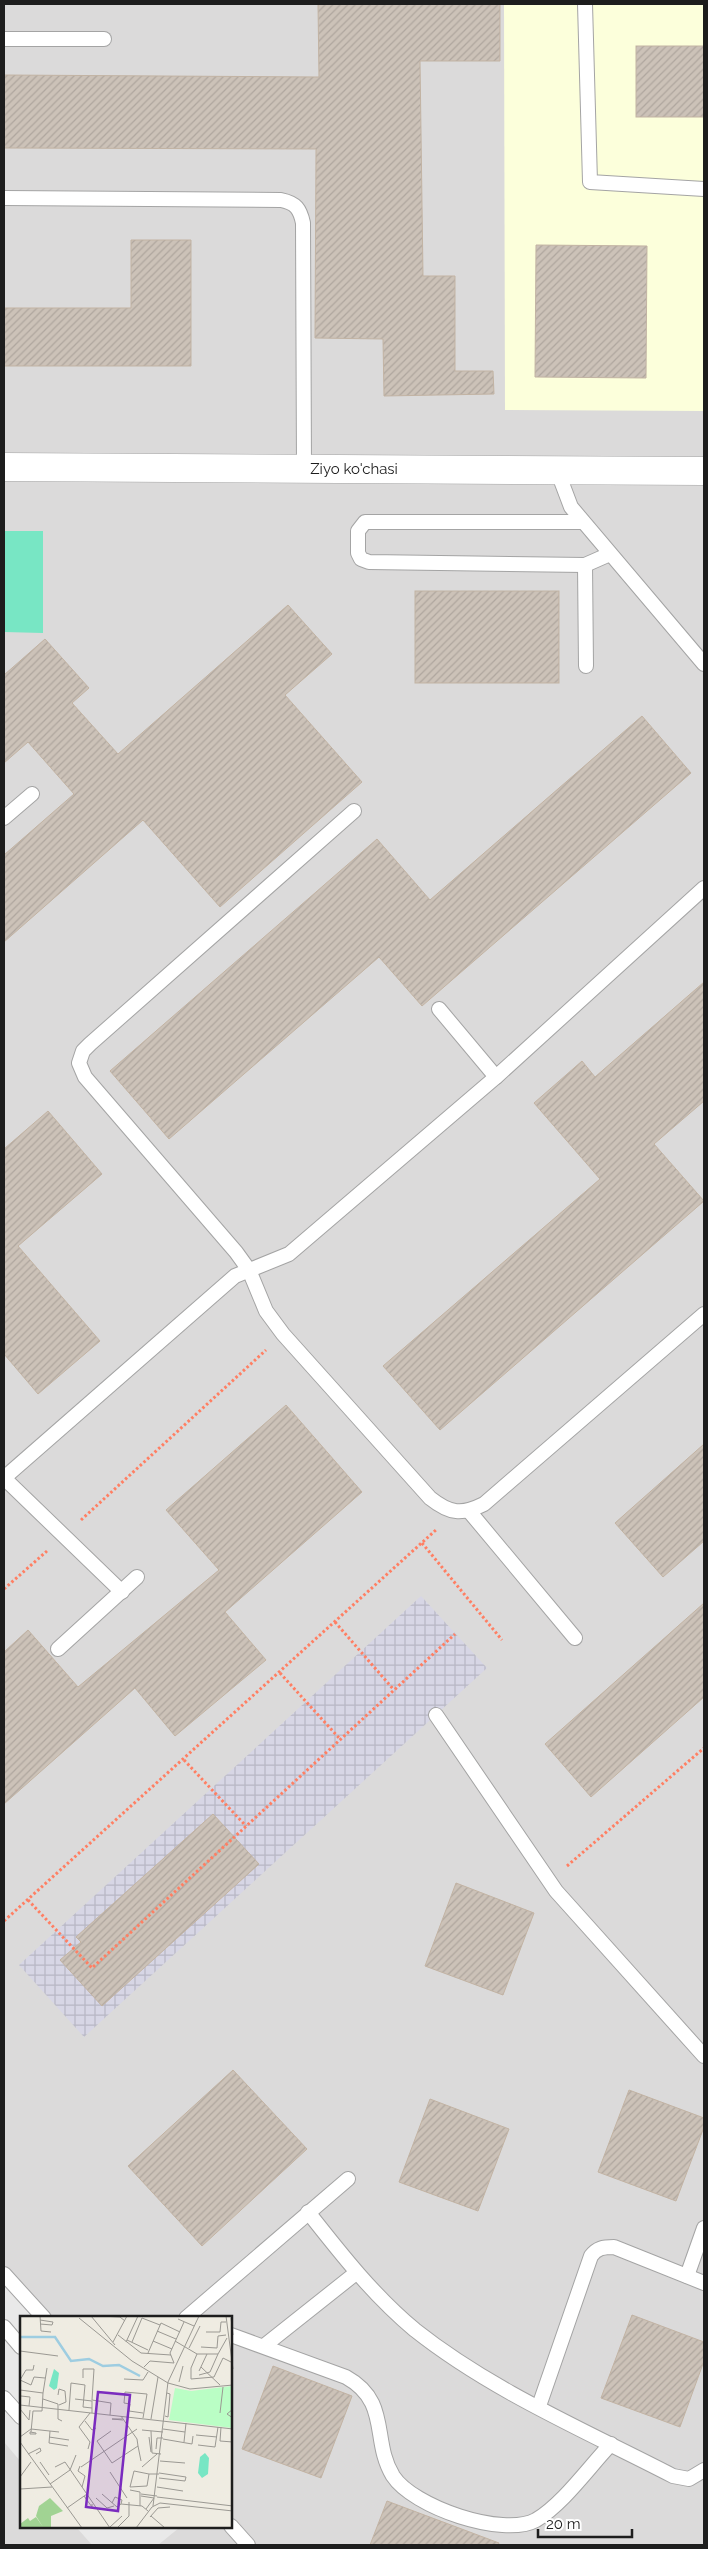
<svg xmlns="http://www.w3.org/2000/svg" width="708" height="2549" font-family="Raleway,sans-serif">
<style>
.residential{fill:#dbdada;fill-rule:evenodd}
.education{fill:#fcffdb}
.pitch{fill:#78e6c4}
.parking{fill:#e9e9e9}
.plaza{fill:url(#plaza-grid)}
.building{fill:url(#building-hatch);stroke:#c2b3a3}
.lines{fill:none;stroke-linecap:round;stroke-linejoin:round}
.service-casing{stroke:#a4a4a4;stroke-width:16}
.minor-casing{stroke:#a4a4a4;stroke-width:29}
.path{stroke:#ff7f63;stroke-width:3;stroke-dasharray:2.5 2.5;stroke-linecap:butt}
.service{stroke:#fff;stroke-width:14}
.minor{stroke:#fff;stroke-width:28}
.labels{text-anchor:middle;dominant-baseline:central;stroke-width:4;stroke-linejoin:round;paint-order:stroke}
.street-label{font-size:15px;fill:#1d1d1d;stroke:#fff}
.inset-river{fill:none;stroke:#9ecde1;stroke-width:2.5}
.inset-road{fill:none;stroke:#9b9993;stroke-width:1}
.view{fill:#7b2cbf;fill-opacity:0.15;stroke:#7b2cbf;stroke-width:2.5}
.inset-edge{fill:none;stroke:#1d1d1d;stroke-width:2.5}
</style>
<defs>
<pattern id="plaza-grid" width="8" height="8" patternUnits="userSpaceOnUse" patternTransform="scale(1.25)"><rect width="8" height="8" fill="#d7d6e5"/><path d="M0 4h8M4 0v8" fill="none" stroke="#b8b7c4"/></pattern>
<pattern id="building-hatch" width="6" height="6" patternUnits="userSpaceOnUse" patternTransform="scale(1.25)"><rect width="6" height="6" fill="#ccc2b8"/><path d="M-1 1l2-2M0 6l6-6M5 7l2-2" fill="none" stroke="#afa69e"/></pattern>
</defs>
<rect width="100%" height="100%" fill="#efece2"/>
<path class="residential" d="M 4,4 L 704,4 L 704,2545 L 4,2545 ZM 21,2318 L 231,2318 L 231,2528 L 21,2528 Z"/>
<polygon class="education" points="504,4 704,4 704,411 505,410"/>
<polygon class="pitch" points="4,531 43,531 43,633 4,632"/>
<g class="parking">
<polygon points="4,2274 44,2318 21,2318 21,2462 4,2442"/>
<polygon points="77,2528 179,2528 158,2545 92,2545"/>
</g>
<polygon class="plaza" points="421,1596 487,1668 84,2037 19,1965"/>
<g class="building">
<polygon points="318,4 500,4 500,61 420,61 423,276 455,276 455,371 493,371 494,394 384,396 383,339 315,338 316,149 4,148 4,75 319,77"/>
<rect x="636" y="46" width="68" height="71"/>
<polygon points="131,240 191,240 191,366 4,366 4,308 131,308"/>
<polygon points="536,245 647,246 646,378 535,377"/>
<rect x="415" y="591" width="144" height="92"/>
<polygon points="288,605 332,654 285,695 362,782 220,907 143,820 4,942 4,855 74,794 28,742 4,763 4,675 45,639 89,688 72,703 118,754"/>
<polygon points="642,716 691,773 422,1006 379,957 169,1139 110,1071 377,839 430,900"/>
<polygon points="704,982 704,1101 654,1144 704,1201 440,1430 383,1366 600,1179 534,1103 582,1061 595,1077"/>
<polygon points="48,1111 102,1174 18,1246 100,1341 38,1394 4,1354 4,1149"/>
<polygon points="286,1405 362,1492 225,1612 266,1660 175,1736 135,1688 4,1804 4,1652 28,1630 78,1687 219,1570 166,1510"/>
<polygon points="704,1444 704,1541 663,1577 615,1523"/>
<polygon points="704,1603 704,1697 591,1797 545,1744"/>
<polygon points="213,1814 259,1864 102,2006 60,1960 81,1942 76,1937"/>
<polygon points="456,1883 534,1913 503,1995 425,1966"/>
<polygon points="233,2070 307,2149 202,2246 128,2166"/>
<polygon points="629,2090 704,2118 704,2127 676,2201 598,2172"/>
<polygon points="430,2099 509,2129 478,2211 399,2182"/>
<polygon points="632,2315 704,2342 704,2361 680,2427 601,2398"/>
<polygon points="273,2366 352,2396 321,2478 242,2449"/>
<polygon points="387,2501 499,2543 498,2545 370,2545"/>
</g>
<g class="lines">
<defs>
<g id="service">
<polyline points="585,4 590,182 704,189"/>
<polyline points="4,39 104,39"/>
<path d="M 4,198 L 281,200 C 296,203 300,209 303,223 L 304,468"/>
<polyline points="557,470 571,507 704,664"/>
<polyline points="583,522 365,522 358,531 358,553 361,559 369,562 585,565 610,554"/>
<polyline points="585,565 586,666"/>
<path d="M 354,811 L 90,1044 L 83,1051 L 79,1063 L 85,1077 L 236,1252 L 249,1270 L 266,1311 L 283,1334 L 430,1498 C 450,1514 462,1515 484,1504 L 704,1314"/>
<polyline points="4,818 32,794"/>
<polyline points="439,1009 496,1077"/>
<polyline points="4,1478 235,1276 289,1254 496,1077 704,888"/>
<polyline points="4,1478 122,1592"/>
<polyline points="469,1511 575,1638"/>
<polyline points="58,1649 137,1577"/>
<polyline points="436,1715 556,1891 704,2056"/>
<path d="M 308,2212 C 341,2254 374,2296 415,2330 C 492,2391 586,2431 673,2476 L 689,2479 L 704,2470"/>
<polyline points="4,2274 44,2318"/>
<polyline points="687,2276 704,2228"/>
<polyline points="186,2318 348,2179"/>
<polyline points="4,2327 21,2347"/>
<path d="M 231,2335 L 346,2377 C 391,2402 371,2440 393,2476 C 413,2507 503,2538 536,2520 C 563,2504 589,2467 611,2444"/>
<polyline points="264,2346 356,2273"/>
<polyline points="4,2398 21,2417"/>
<path d="M 539,2406 L 591,2256 C 597,2248 603,2247 614,2247 L 704,2283"/>
<polyline points="231,2526 248,2545"/>
</g>
<polyline id="minor" points="4,467 704,471"/>
</defs>
<use href="#service" class="service-casing"/>
<use href="#minor" class="minor-casing"/>
<g class="path">
<polyline points="81,1520 266,1350"/>
<polyline points="422,1543 502,1640"/>
<polyline points="4,1589 47,1551"/>
<polyline points="335,1622 394,1690"/>
<polyline points="280,1673 340,1739"/>
<polyline points="184,1760 246,1826"/>
<polyline points="567,1866 704,1748"/>
<polyline points="28,1900 92,1968 455,1634"/>
<polyline points="4,1921 437,1529"/>
</g>
<use href="#service" class="service"/>
<use href="#minor" class="minor"/>
</g>
<g class="labels">
<g class="street-label">
<text x="354" y="469">Ziyo ko'chasi</text>
</g>
</g>
<g transform="translate(20 2316)">
<rect width="212" height="212" fill="#efece2"/>
<path d="M 30,182 L 43,195 L 31,200 L 31,212 L 0,212 L 0,208 L 8,202 L 10,205 L 16,201 L 23,211 L 16,200 L 19,190 Z" fill="#a1d393"/>
<path d="M 212,70 L 212,112 L 149,104 L 155,72 L 171,75 Z" fill="#bafec5"/>
<path d="M 34,53 L 39,57 L 37,72 L 34,74 L 29,70 ZM 185,137 L 189,142 L 188,158 L 182,162 L 178,157 L 180,141 Z" fill="#78e6c4"/>
<path class="inset-river" d="M 0,21 L 35,21 L 51,45 L 69,43 L 83,50 L 99,49 L 120,60"/>
<path class="inset-road" d="M 20,0 L 21,15 L 31,16M 71,0 L 95,29M 81,0 L 100,1 L 105,5M 206,0 L 213,53M 59,2 L 112,45 L 148,67 L 170,73 L 213,69M 122,2 L 140,9M 211,2 L 213,19M 158,3 L 174,10M 20,4 L 33,6 L 32,9 L 20,8M 141,7 L 160,16M 137,15 L 156,23M 186,16 L 200,16 L 201,6 L 206,6M 98,19 L 121,37 L 151,39M 107,24 L 128,34M 133,25 L 152,33M 155,25 L 177,38 L 198,38 L 207,22M 93,26 L 107,0M 106,26 L 118,0M 112,26 L 122,2M 181,31 L 197,32 L 198,20 L 206,19M 169,32 L 180,10M 0,35 L 38,40M 128,37 L 141,7M 177,38 L 171,52 L 171,63 L 194,61 L 203,42 L 213,47M 154,47 L 150,37 L 164,6M 124,51 L 130,45 L 154,47M 181,51 L 200,69M 179,55 L 187,38M 179,59 L 190,56 L 198,38M 63,62 L 63,53 L 74,53 L 72,84 L 91,87 L 90,99M 104,63 L 123,64 L 128,56M 0,64 L 11,69 L 14,61 L 25,62M 0,64 L 6,54 L 13,54 L 14,49M 159,66 L 163,50M 0,74 L 23,77 L 22,95 L 13,95 L 11,116M 23,77 L 27,52M 38,79 L 39,73 L 45,75 L 46,86 L 39,89M 1,80 L 10,81 L 9,90M 23,83 L 38,88 L 38,103 L 42,105M 55,83 L 72,85 L 72,97M 0,89 L 213,113M 0,93 L 9,104 L 10,94M 213,93 L 207,98 L 213,102M 49,94 L 51,67 L 65,69 L 63,91 L 72,92M 200,97 L 203,71M 145,100 L 148,101 L 150,78 L 147,77M 123,102 L 127,78 L 105,76 L 104,87 L 110,88 L 109,95 L 123,97M 102,103 L 92,103 L 103,104M 131,103 L 138,61M 65,105 L 72,114 L 76,112M 201,111 L 200,125 L 213,126M 143,113 L 165,116M 122,114 L 143,116M 30,115 L 29,127 L 48,130M 91,115 L 77,125 L 92,147 L 118,130 L 117,123 L 101,100M 131,115 L 132,137 L 141,138M 10,116 L 16,117 L 16,118 L 10,118 ZM 176,119 L 197,121M 0,121 L 11,113 L 39,116M 29,121 L 49,124M 129,121 L 131,136M 143,123 L 172,128 L 173,120M 0,126 L 62,212M 164,126 L 166,107M 178,129 L 195,131 L 198,111M 118,130 L 121,145M 68,133 L 70,126 L 59,111 L 70,97M 136,133 L 137,122 L 143,122M 8,138 L 20,132 L 21,135 L 16,138M 140,145 L 165,147M 20,146 L 29,159M 60,150 L 58,155 L 65,160 L 62,171M 35,151 L 45,146 L 90,212M 61,151 L 117,113M 122,151 L 137,138M 90,156 L 107,182M 129,158 L 114,155 L 110,171 L 127,170 L 129,158 L 139,158M 0,161 L 11,146M 139,162 L 165,165 L 166,161 L 139,157M 30,168 L 50,154 L 56,139M 137,171 L 163,175M 0,173 L 32,171M 110,174 L 120,176 L 120,190M 82,178 L 97,191 L 101,188 L 122,190 L 128,195M 121,178 L 137,180M 64,180 L 72,191 L 72,188M 121,180 L 134,182 L 126,193M 137,181 L 213,190M 76,182 L 87,192 L 94,190M 92,187 L 95,181 L 102,184 L 101,188M 133,190 L 148,66 L 179,0M 47,192 L 67,178M 131,200 L 145,212M 130,201 L 138,192 L 150,191M 90,211 L 102,200M 21,212 L 42,212M 97,212 L 109,200 L 109,186M 116,212 L 132,191 L 140,187 L 213,195"/>
<path class="view" d="M 78,76 L 110,79 L 98,195 L 66,191 Z"/>
<rect width="212" height="212" class="inset-edge"/>
</g>
<rect width="708" height="2549" fill="none" stroke="#1d1d1d" stroke-width="10"/>
<path d="M538 2529v8h94v-8" fill="none" stroke="#1d1d1d" stroke-width="2.5"/>
<text x="546" y="2529" font-size="15" fill="#1d1d1d" stroke="#ffffff" stroke-width="4" paint-order="stroke">20 m</text>
</svg>
